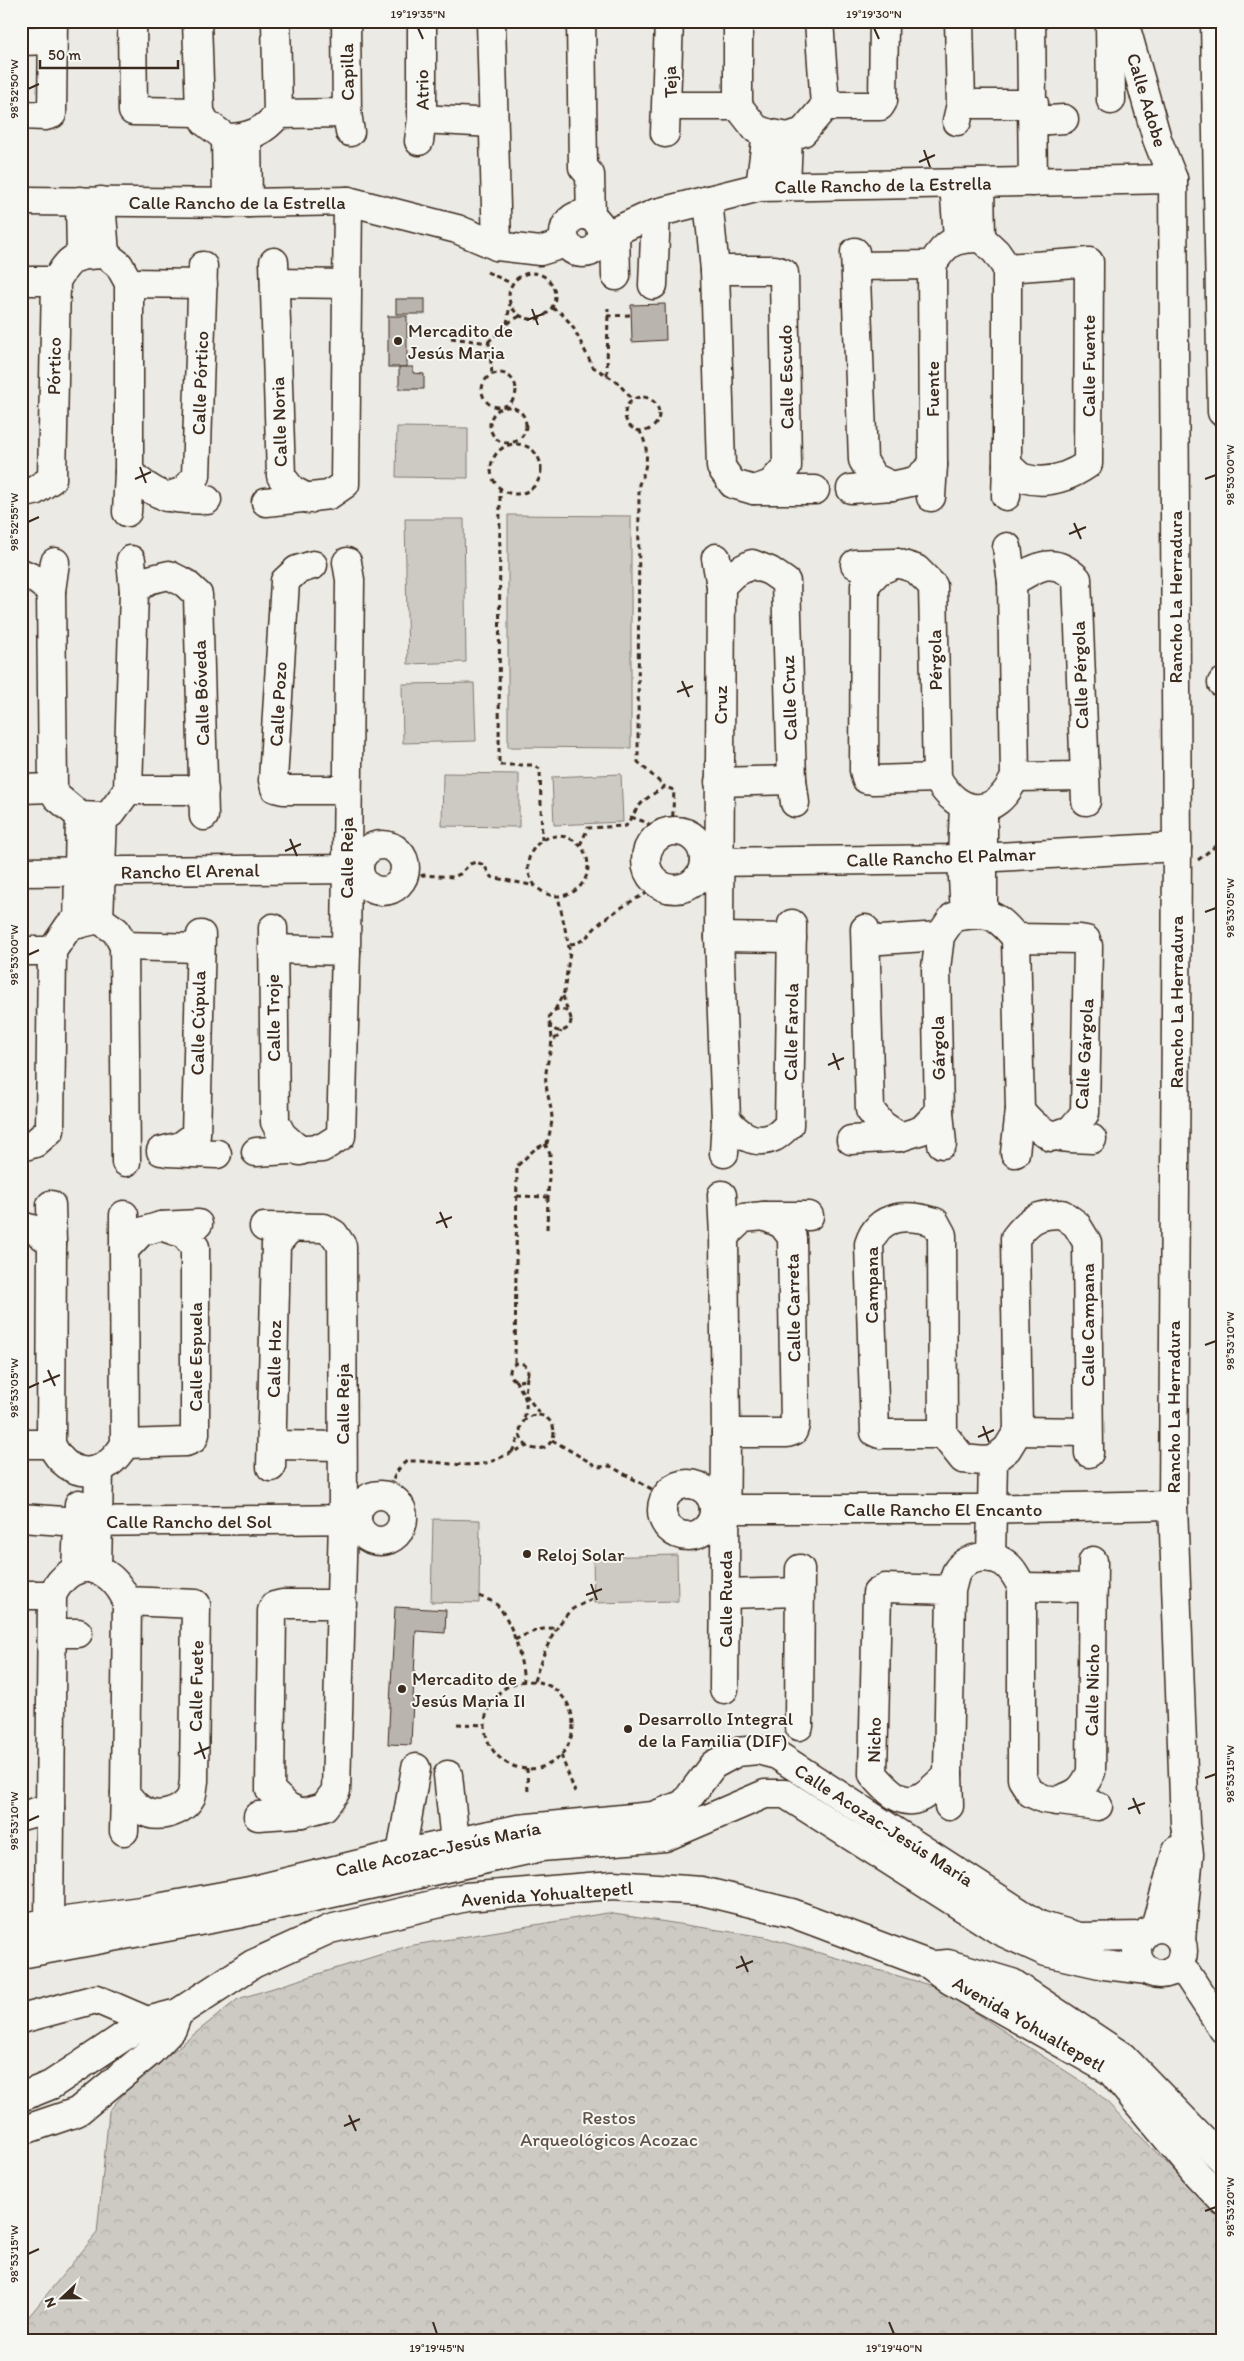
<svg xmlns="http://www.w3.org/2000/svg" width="1244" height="2361" font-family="Itim,sans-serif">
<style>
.grass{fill:#cdcac4;stroke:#847a71}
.forest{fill:url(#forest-crowns);stroke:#847a71}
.building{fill:#bab4ae;stroke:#3b2a1e}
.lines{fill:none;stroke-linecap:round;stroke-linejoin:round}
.minor-casing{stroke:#3b2a1e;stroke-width:31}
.major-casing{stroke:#3b2a1e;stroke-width:31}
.path{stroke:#3b2a1e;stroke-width:3;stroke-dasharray:5 4;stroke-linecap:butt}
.minor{stroke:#f6f6f2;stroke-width:28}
.major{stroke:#f6f6f2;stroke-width:28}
.ticks{fill:none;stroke:#3b2a1e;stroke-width:2}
.poi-dot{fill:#3b2a1e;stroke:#f6f6f2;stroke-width:2}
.labels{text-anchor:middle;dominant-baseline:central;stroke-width:4;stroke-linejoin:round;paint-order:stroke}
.street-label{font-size:19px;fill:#3b2a1e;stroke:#f6f6f2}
.poi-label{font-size:19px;fill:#3b2a1e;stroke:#f6f6f2;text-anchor:start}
.park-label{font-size:19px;fill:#605248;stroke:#f6f6f2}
.neatline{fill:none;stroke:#3b2a1e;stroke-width:2}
.ticks-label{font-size:12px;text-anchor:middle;fill:#3b2a1e}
</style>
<defs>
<pattern id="forest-crowns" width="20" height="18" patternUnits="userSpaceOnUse" patternTransform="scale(1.25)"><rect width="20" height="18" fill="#cdcac4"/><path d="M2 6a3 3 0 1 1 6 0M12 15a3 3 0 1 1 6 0" fill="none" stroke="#b1aea8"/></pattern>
</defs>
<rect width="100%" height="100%" fill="#ebeae5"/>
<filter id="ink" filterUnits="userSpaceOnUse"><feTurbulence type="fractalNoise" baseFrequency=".02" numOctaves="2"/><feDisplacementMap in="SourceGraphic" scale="10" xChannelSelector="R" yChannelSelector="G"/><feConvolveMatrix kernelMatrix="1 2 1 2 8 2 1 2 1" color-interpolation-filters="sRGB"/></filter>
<g filter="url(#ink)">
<g class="grass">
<polygon points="397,427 468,428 468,478 396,477"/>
<polygon points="508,515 631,516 631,748 508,747"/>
<polygon points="405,519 464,519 466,662 408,664"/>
<polygon points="474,683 476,741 403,743 402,684"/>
<polygon points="443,773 519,774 519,827 442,826"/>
<polygon points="621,774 623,822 554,825 552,777"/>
<polygon points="433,1519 480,1520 479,1603 431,1602"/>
<polygon points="677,1555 678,1601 594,1603 593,1557"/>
</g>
<polygon class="forest" points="607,1913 765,1937 936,1987 1095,2090 1223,2220 1223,2340 21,2340 21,2326 97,2233 109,2111 131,2085 238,1999 408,1946"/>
<g class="building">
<rect x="396" y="299" width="29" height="15"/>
<polygon points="665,304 666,340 632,342 631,305"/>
<rect x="388" y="316" width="19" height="51"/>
<polygon points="399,367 413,367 413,373 424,374 424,389 399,389"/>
<polygon points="395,1607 446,1610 445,1633 416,1631 411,1745 388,1744"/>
</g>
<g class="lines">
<defs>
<g id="minor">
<polyline points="132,21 133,111 200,112"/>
<path d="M 197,21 L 200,112 L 205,122 L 226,138 C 249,138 264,132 278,114 L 276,21"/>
<polyline points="346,21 347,113 350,132"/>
<polyline points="491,21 497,246"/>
<polyline points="581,21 583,167 590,175 591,217"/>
<polyline points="738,21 738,106 756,129 767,133 788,137 803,132 825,106 819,21"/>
<polyline points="1031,21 1033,182"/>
<polyline points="1110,21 1111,100"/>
<polyline points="1124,21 1157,139 1173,179 1177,847 1173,1505 1185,1824 1189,1854 1181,1940"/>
<polyline points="1215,21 1222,412"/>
<polyline points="21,41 52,40"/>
<polyline points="961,104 1034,104"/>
<polyline points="668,106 738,106"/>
<polyline points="825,106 880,106 883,101 884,21"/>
<polyline points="278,114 347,113"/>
<polyline points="21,115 45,116 52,114 53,21"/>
<polyline points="422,119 492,123"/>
<polyline points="957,121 961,104 959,21"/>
<polyline points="1034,121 1064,119"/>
<polyline points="665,133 669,21"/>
<polyline points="247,137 248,203"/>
<polyline points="226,138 227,203"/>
<polyline points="419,141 422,119 422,21"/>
<polyline points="980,183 981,238"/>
<polyline points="954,184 958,238"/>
<polyline points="760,187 767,133"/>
<polyline points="786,187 788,137"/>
<polyline points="708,200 715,270 721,467 733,484 754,490 815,490"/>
<polyline points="21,201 248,203 348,201 457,229 497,246 540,251 566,243"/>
<polyline points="80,201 81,255"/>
<polyline points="101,201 105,254"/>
<circle cx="583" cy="234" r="19"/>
<polyline points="615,231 616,276"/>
<polyline points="602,237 656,213 760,187 1173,179"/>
<polyline points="855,252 863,460 873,477 892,486"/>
<polyline points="274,262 281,476 292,490 309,499"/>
<polyline points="856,266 932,265"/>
<polyline points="715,270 775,270 784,273 787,466 771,484 754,490"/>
<polyline points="21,281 56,281"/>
<polyline points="129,283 203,284"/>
<polyline points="275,283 347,284"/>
<polyline points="653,285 656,213"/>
<path d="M 851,489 L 892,486 L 915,481 L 933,465 L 932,265 C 946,241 955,238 981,238 L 996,252 L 1007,268 L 1007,465 C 1012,469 1018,476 1023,478 C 1046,485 1069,477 1088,464 L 1089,262 L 1007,268"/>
<path d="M 21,494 L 34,491 L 52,479 L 56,281 C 71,255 76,255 105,254 L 119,265 L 129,283 L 129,472 C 159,500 169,498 207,500"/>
<polyline points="1006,496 1007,465"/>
<polyline points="166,497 184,491 196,476 203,266"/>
<polyline points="931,497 933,465"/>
<polyline points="266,502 329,495 345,484 348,201"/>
<polyline points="127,512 129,472"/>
<polyline points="1007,547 1012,582"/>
<polyline points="716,558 721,586"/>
<polyline points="131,560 134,591"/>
<polyline points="897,563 878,571 865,585 864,770 866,779 874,780 937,778"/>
<path d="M 855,564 L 897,563 L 916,569 L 933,586 L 937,778 C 959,817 995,820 1015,777 L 1012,582 C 1037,567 1053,555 1077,579 L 1086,801"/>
<polyline points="313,565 297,570 285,581 273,780 275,788 283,790 346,790"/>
<polyline points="21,573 37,580 51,591 53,788 57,797 80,816 103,817 111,813 128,790 134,591 148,580 169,575 185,583 198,595 204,816"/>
<polyline points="51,591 55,562"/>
<polyline points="1222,683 1223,683"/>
<polyline points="1015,777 1083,776"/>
<polyline points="719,782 792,780"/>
<polyline points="21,789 53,788"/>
<polyline points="128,790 204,790"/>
<polyline points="964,806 962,859 965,915"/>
<polyline points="983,808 983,913"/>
<circle cx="675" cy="860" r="29"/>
<circle cx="382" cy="868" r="23"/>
<polyline points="704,862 962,859 1177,847"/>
<polyline points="21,872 359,869"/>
<polyline points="99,919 103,817"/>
<polyline points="78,924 80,816"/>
<path d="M 792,924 L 789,1125 C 785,1128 779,1135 774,1137 C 754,1146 738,1134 726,1119 L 719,937 L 721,586 L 733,574 L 752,564 L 770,571 L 786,582 L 792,780 L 795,803"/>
<polyline points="273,928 275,1122 282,1135 300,1151"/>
<polyline points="865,929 870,1110 882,1125 900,1137"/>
<polyline points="719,937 792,938"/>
<polyline points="1016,938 1080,939 1086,940 1088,946 1085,1113 1071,1130 1051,1137"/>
<polyline points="866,941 940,936"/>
<polyline points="124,946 199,948"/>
<polyline points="273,949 346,951"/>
<polyline points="21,951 52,951"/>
<polyline points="939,1112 942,1144"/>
<path d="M 851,1140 L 900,1137 L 922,1130 L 939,1112 L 936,968 L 940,936 L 953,917 C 986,912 993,910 1016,938 L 1020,1110 C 1044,1140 1056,1137 1092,1139"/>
<polyline points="21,1147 35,1143 50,1130 52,951 69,926 99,919 116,931 124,946 126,1162"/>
<polyline points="161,1151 181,1146 196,1135 201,935"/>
<polyline points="167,1152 217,1154"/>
<polyline points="256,1152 322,1148 341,1136 346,951 350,580 347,562"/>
<polyline points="724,1153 726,1119"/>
<polyline points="1015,1153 1020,1110"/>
<polyline points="722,1195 724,1236"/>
<polyline points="51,1205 52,1243"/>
<polyline points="124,1215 124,1250"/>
<path d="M 21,1226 L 35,1230 L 52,1243 L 51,1444 C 69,1482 105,1479 125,1444 L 124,1250 L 141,1232 L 161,1226 L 198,1224"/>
<polyline points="1018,1431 1088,1432"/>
<polyline points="726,1433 787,1433 793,1431 795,1425 792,1237 782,1224 764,1216"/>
<path d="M 943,1434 L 880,1434 L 875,1432 L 869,1244 C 879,1213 908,1214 935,1222 L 942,1235 L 943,1434 L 963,1459 L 984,1461 L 993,1460 L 1007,1449 L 1018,1431 L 1015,1238 C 1030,1219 1037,1214 1062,1214 L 1076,1224 L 1087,1242 L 1089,1453"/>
<polyline points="21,1444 51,1444"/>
<polyline points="125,1444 186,1442 193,1439 195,1434 195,1247 184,1234 161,1226"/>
<polyline points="273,1445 342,1446"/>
<polyline points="271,1467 276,1244 291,1227"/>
<circle cx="688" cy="1510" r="26"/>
<circle cx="380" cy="1518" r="23"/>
<polyline points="714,1509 974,1509 1173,1505"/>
<polyline points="21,1518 78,1522 357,1519"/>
<polyline points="991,1558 993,1460"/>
<polyline points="76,1570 79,1504"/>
<polyline points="97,1570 99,1470"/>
<polyline points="1022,1587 1093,1588"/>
<path d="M 951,1590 L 885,1588 L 877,1593 L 873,1774 C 904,1811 916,1807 948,1774 L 951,1590 C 953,1584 954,1576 957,1571 C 966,1557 989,1553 1003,1562 C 1012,1567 1017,1578 1022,1587 L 1022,1779 L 1031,1793 L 1044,1799 L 1098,1806"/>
<polyline points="725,1594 799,1592"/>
<polyline points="21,1595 52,1595"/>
<polyline points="52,1633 78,1633"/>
<polyline points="724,1689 726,1433 724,1236 743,1218 764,1216 809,1216"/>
<polyline points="799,1726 800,1569"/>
<polyline points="948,1774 949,1806"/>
<polyline points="448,1775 455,1842"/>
<path d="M 1056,1801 C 1076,1794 1082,1792 1091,1772 L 1093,1561"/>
<polyline points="302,1813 288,1807 270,1790 272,1611 274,1606 282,1604 342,1604"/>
<polyline points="21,1816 50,1808"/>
<polyline points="258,1816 302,1813 324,1807 336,1791 343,1520 342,1246 334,1234 324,1228 264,1227"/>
<polyline points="124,1831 125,1793"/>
<polyline points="402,1871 401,1854 416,1768"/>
<path d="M 49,1924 L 52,1595 C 73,1554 110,1563 127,1601 L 125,1793 C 130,1800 135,1806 142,1810 C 157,1820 182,1813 191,1797 C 193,1792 193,1786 194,1781 L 196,1604 L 127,1601"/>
<polyline points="21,1927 141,1911 250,1891 392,1856 518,1829 653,1816 684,1804 713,1765 737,1752 758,1750 777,1755 1039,1925 1079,1937 1143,1936"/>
<polyline points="1155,1928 1177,1850"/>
<circle cx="1160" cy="1951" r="23"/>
<polyline points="21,1954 237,1914 541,1847 665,1837 765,1794 785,1794 1000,1931 1046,1952 1104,1965 1148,1970"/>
<polyline points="1174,1969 1187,1974 1223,2029"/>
<polyline points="21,2019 96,1999 147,2021"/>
</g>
<g id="major">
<polyline points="936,1965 948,1964 1012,1983 1123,2057 1223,2160"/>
<polyline points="21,2097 51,2085 147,2021 178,2013 253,1964 330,1929 466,1897 613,1885 702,1891 792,1913 930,1965 950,1980 1111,2071 1198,2175 1223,2201"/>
<polyline points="21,2131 77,2112 150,2052 172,2029 178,2013"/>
</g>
</defs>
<use href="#minor" class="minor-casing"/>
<use href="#major" class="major-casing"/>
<g class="path">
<polyline points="487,272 513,284"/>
<circle cx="532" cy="296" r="23"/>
<polyline points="552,308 561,313 572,325 593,367 616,381 633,400"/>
<polyline points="607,316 631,315"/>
<polyline points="507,324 510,303"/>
<polyline points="451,338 489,343 492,374"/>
<polyline points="488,342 511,321 520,316"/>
<circle cx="499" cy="390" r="17"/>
<polyline points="607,375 608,308"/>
<circle cx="642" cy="414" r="17"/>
<circle cx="508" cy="425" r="18"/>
<path d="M 639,430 C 650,447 648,467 639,484 L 638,762 L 665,787"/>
<circle cx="516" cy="469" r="25"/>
<polyline points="500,487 499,765 533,765 540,769 542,840"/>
<polyline points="631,817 648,823 653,842"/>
<circle cx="558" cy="866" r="30"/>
<path d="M 580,845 L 588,828 L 626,826 C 639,804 643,799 665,787 L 674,790 L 672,831"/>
<polyline points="1198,860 1223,840"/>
<polyline points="403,879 424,875 453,877 460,874 470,864 476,862 484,865 491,877 535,886"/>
<path d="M 570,944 C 587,943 591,929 604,920 C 622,906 641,895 662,886"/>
<polyline points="563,996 568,1012"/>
<circle cx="560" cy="1020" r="11"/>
<polyline points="555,1010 564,992 570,952 558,896"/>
<polyline points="554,1039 559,1036 561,1031"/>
<polyline points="517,1196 548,1197 550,1154 545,1144"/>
<polyline points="547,1229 548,1197"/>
<path d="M 515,1363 L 517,1166 L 535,1149 L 547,1143 C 549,1136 551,1128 552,1120 C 552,1104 544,1089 546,1073 C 548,1054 555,1045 550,1026"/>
<circle cx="519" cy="1372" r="9"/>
<polyline points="527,1377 525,1394 540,1414"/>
<path d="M 515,1380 C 525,1396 529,1400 524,1419"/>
<circle cx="537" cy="1432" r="17"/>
<polyline points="552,1440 598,1467 610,1466 666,1497"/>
<polyline points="512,1452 519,1437"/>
<path d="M 389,1497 C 391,1484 395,1469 407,1461 C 432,1460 456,1467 481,1464 C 498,1461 511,1451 528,1446"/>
<path d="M 479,1596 C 485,1599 492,1600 497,1605 C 514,1624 521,1656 524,1681"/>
<path d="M 515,1640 C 528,1633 542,1627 558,1628"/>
<path d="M 534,1681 C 542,1657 552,1630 570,1611 C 576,1606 587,1602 594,1598"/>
<circle cx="529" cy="1725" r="44"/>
<polyline points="457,1724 486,1725"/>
<polyline points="561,1755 575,1792"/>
<polyline points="527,1768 528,1793"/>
</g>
<use href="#minor" class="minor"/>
<use href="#major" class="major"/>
</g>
</g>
<path class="ticks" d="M 418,28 L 423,39M 874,28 L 879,39M 28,89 L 39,84M 924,150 L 930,167M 919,162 L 935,155M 532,309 L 538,325M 527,320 L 543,314M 140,467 L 146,483M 135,479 L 151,472M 1205,479 L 1216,475M 28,522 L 39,517M 1074,523 L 1081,539M 1069,534 L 1086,527M 682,681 L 689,697M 677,692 L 693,686M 290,839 L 297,856M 285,851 L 301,844M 1205,912 L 1216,908M 28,955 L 39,950M 833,1053 L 839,1070M 828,1065 L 844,1058M 440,1212 L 447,1228M 436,1223 L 452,1217M 1205,1345 L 1216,1341M 48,1370 L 55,1386M 43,1382 L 60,1375M 28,1388 L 39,1383M 983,1426 L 989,1442M 978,1437 L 994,1430M 591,1584 L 597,1600M 586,1595 L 602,1589M 199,1742 L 205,1759M 194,1754 L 210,1747M 1205,1778 L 1216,1774M 1133,1798 L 1140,1814M 1128,1809 L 1145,1803M 28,1821 L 39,1816M 741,1956 L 748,1972M 736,1968 L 753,1961M 349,2115 L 356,2131M 344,2126 L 360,2119M 1205,2211 L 1216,2207M 28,2254 L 39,2249M 433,2322 L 437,2334M 889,2322 L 894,2334"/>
<g class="poi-dot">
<circle cx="398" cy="341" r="5"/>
<circle cx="527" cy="1554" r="5"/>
<circle cx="402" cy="1689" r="5"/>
<circle cx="628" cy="1729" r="5"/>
</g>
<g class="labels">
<g class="street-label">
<text transform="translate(347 72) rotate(-91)">Capilla</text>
<text transform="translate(670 82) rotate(-93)">Teja</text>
<text transform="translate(422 90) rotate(-91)">Atrio</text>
<text transform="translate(1147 100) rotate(73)">Calle Adobe</text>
<text transform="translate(883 185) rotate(-1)">Calle Rancho de la Estrella</text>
<text x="237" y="202">Calle Rancho de la Estrella</text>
<text transform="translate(54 366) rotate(-89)">Pórtico</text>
<text transform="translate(1088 366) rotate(-90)">Calle Fuente</text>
<text transform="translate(786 377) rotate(-91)">Calle Escudo</text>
<text transform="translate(200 383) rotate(-88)">Calle Pórtico</text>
<text transform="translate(932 389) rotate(-90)">Fuente</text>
<text transform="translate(279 422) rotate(-92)">Calle Noria</text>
<text transform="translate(1175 597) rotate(-90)">Rancho La Herradura</text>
<text transform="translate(935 660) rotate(-91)">Pérgola</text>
<text transform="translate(1080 675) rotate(-92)">Calle Pérgola</text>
<text transform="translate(201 693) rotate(-92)">Calle Bóveda</text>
<text transform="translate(789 698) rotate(-92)">Calle Cruz</text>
<text transform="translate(278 704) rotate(-87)">Calle Pozo</text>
<text transform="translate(720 705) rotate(-90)">Cruz</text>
<text transform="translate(941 857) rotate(-2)">Calle Rancho El Palmar</text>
<text transform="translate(346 858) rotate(-90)">Calle Reja</text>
<text transform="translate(190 871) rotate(-1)">Rancho El Arenal</text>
<text transform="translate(1176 1002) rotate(-90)">Rancho La Herradura</text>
<text transform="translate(273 1018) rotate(-91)">Calle Troje</text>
<text transform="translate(198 1023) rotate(-89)">Calle Cúpula</text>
<text transform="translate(791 1032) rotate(-89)">Calle Farola</text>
<text transform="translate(938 1048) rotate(-91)">Gárgola</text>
<text transform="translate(1084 1054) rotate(-87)">Calle Gárgola</text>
<text transform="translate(871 1285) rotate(-90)">Campana</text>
<text transform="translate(793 1308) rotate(-91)">Calle Carreta</text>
<text transform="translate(1087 1325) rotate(-90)">Calle Campana</text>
<text transform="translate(195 1357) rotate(-90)">Calle Espuela</text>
<text transform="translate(274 1359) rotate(-89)">Calle Hoz</text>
<text transform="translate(342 1404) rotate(-90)">Calle Reja</text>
<text transform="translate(1173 1407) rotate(-90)">Rancho La Herradura</text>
<text x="943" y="1509">Calle Rancho El Encanto</text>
<text x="189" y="1521">Calle Rancho del Sol</text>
<text transform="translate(725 1599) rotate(-90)">Calle Rueda</text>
<text transform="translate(196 1686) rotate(-89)">Calle Fuete</text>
<text transform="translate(1092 1690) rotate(-89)">Calle Nicho</text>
<text transform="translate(874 1740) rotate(-89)">Nicho</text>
<text transform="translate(884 1825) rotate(33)">Calle Acozac-Jesús María</text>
<text transform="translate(438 1849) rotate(-12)">Calle Acozac-Jesús María</text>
<text transform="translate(547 1894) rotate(-4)">Avenida Yohualtepetl</text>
<text transform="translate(1029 2024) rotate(30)">Avenida Yohualtepetl</text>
</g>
<g class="poi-label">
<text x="408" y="330">Mercadito de<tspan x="408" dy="22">Jesús Maria</tspan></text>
<text x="537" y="1554">Reloj Solar</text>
<text x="412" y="1678">Mercadito de<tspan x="412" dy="22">Jesús Maria II</tspan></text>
<text x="638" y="1718">Desarrollo Integral<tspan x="638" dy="22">de la Familia (DIF)</tspan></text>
</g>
<g class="park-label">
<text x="609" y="2117">Restos<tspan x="609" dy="22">Arqueológicos Acozac</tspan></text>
</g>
</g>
<rect width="1244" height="2361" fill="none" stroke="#f6f6f2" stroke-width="55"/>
<g transform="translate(62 2298) rotate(248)" stroke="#f6f6f2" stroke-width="4" paint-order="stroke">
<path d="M0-4L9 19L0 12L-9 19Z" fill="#3b2a1e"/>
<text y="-8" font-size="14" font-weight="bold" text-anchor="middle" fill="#3b2a1e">N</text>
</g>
<path d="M40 60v8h138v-8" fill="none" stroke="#3b2a1e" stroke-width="2.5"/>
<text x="48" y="60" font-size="15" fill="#3b2a1e" stroke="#f6f6f2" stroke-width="4" paint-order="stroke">50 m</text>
<rect x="28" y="28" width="1188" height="2306" class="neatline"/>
<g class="ticks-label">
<text x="418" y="18">19°19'35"N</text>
<text x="874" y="18">19°19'30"N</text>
<text transform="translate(14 89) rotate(-90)" y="4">98°52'50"W</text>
<text transform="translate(1230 475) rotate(-90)" y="4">98°53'00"W</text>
<text transform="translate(14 522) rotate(-90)" y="4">98°52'55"W</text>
<text transform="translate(1230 908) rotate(-90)" y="4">98°53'05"W</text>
<text transform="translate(14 955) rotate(-90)" y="4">98°53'00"W</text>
<text transform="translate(1230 1341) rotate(-90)" y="4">98°53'10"W</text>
<text transform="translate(14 1388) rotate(-90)" y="4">98°53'05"W</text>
<text transform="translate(1230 1774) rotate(-90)" y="4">98°53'15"W</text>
<text transform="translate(14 1821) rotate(-90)" y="4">98°53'10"W</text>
<text transform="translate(1230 2207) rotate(-90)" y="4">98°53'20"W</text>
<text transform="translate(14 2254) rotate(-90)" y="4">98°53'15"W</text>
<text x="437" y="2352">19°19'45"N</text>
<text x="894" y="2352">19°19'40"N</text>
</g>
</svg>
